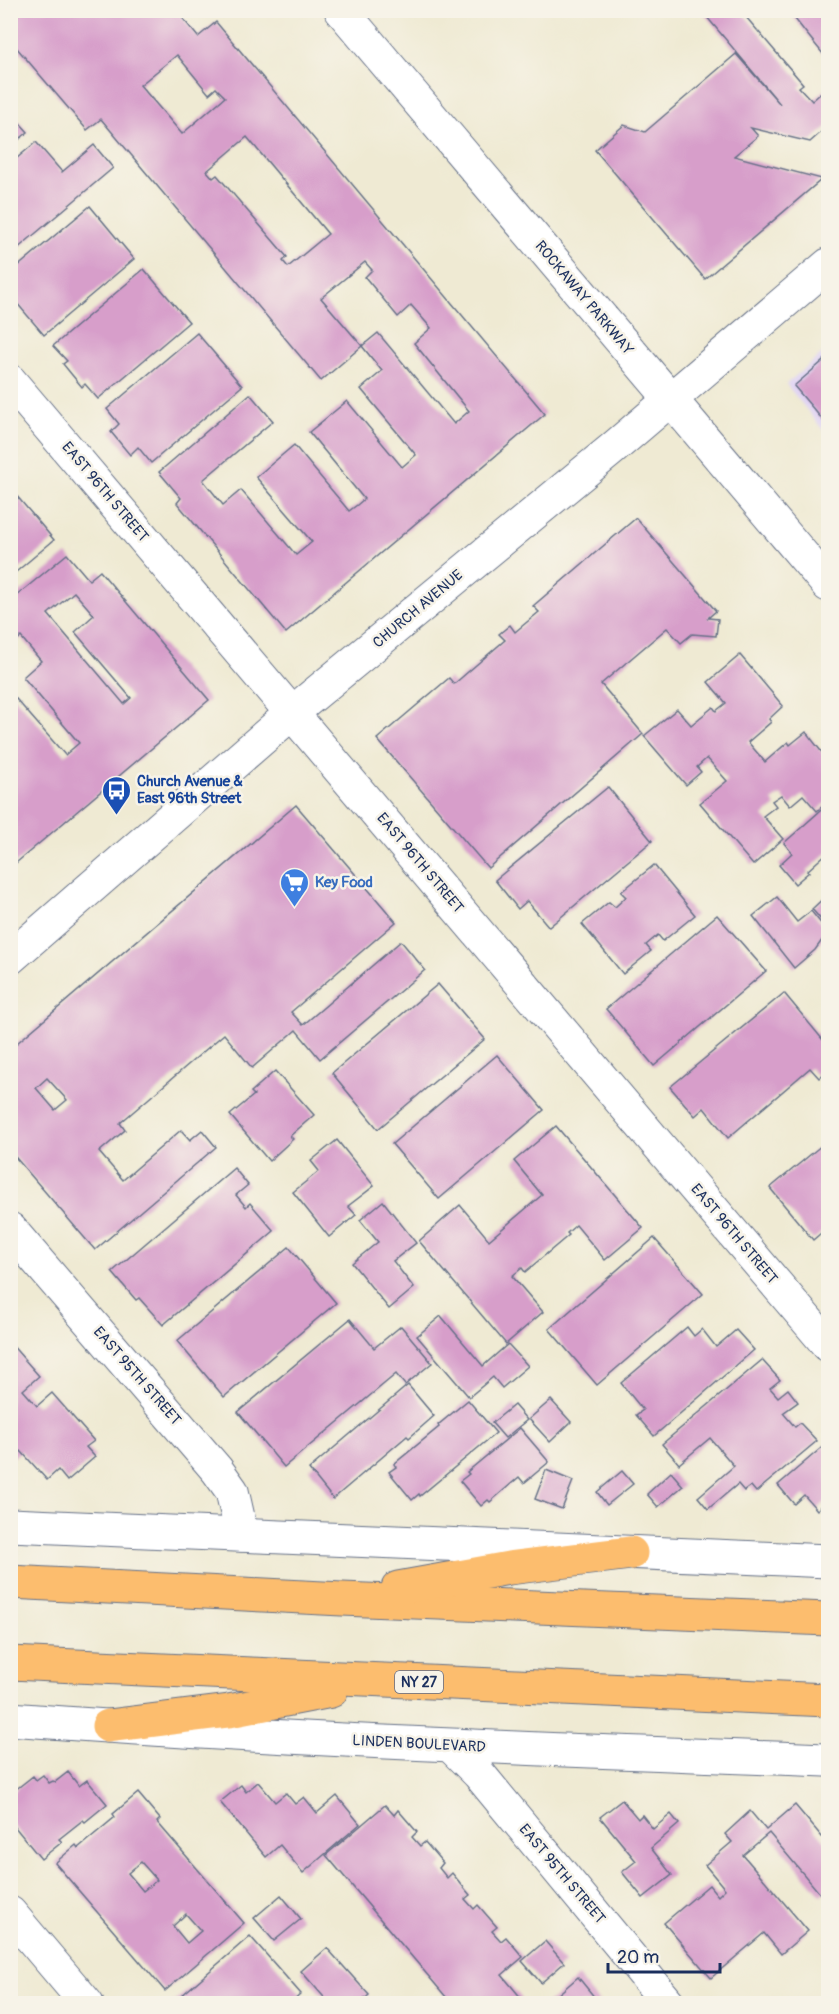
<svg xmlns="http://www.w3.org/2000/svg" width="839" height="2014" font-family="Pangolin,sans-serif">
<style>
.built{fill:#e0d4f4}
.building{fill:#d79eca;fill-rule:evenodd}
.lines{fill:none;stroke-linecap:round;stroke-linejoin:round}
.minor-casing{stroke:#657087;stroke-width:35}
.highway-casing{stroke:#657087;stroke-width:35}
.minor{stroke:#fff;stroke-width:33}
.highway{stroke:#fcbd6e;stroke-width:33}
.labels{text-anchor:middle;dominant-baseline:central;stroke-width:5;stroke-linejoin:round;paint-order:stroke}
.shield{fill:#f7f3e8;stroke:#5d6a87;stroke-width:1.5}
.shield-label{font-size:14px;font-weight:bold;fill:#1b2f5e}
.street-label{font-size:15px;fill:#1b2f5e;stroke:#f7f3e8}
.transit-label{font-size:15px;font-weight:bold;fill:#164399;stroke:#f7f3e8;text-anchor:start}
.shop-label{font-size:15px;font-weight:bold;fill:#366cbe;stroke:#f7f3e8;text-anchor:start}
</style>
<rect width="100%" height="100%" fill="#f7f3e8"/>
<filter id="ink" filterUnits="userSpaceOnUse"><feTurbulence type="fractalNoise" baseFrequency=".0167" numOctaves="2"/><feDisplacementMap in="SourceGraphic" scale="12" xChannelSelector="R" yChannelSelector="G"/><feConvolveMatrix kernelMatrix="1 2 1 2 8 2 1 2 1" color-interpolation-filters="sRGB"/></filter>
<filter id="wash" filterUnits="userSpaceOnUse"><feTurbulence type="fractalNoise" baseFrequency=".008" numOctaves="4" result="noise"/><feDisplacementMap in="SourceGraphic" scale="24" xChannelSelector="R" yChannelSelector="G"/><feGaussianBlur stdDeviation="1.35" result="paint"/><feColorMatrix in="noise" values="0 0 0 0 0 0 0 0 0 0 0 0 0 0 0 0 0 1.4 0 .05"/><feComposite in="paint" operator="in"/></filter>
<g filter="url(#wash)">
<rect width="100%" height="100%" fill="#efead3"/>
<polygon class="built" points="828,349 828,436 786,384"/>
<g id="blocks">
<g class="building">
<path d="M 10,10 L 176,10 L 198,37 L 216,22 L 545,414 L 286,633 L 177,503 L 181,498 L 159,472 L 250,394 L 273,421 L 203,480 L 223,505 L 241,490 L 296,555 L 312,542 L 256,477 L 294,445 L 349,511 L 357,505 L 364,499 L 309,432 L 347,401 L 402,467 L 416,455 L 361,389 L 382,371 L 362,346 L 378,333 L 454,424 L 469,411 L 414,343 L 431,328 L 411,305 L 398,317 L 365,277 L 372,270 L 365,262 L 321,298 L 362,346 L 321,381 L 101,119 L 87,130 L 10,40 ZM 177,55 L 209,94 L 216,88 L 225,97 L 182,134 L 140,85 ZM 247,137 L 328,234 L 288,267 L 283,261 L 287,257 L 251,215 L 217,175 L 213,178 L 207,171 Z"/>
<polygon points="701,10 740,10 803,84 799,87 812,101 827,88 828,89 828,126 810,142 751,128 758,136 734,156 822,179 705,279 595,150 624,125 645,132 736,54 780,104"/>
<polygon points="788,10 828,10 828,60 806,33"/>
<polygon points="10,112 28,132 10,147"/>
<polygon points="36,142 62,172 94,145 113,168 10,255 10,164"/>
<polygon points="90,206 134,259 44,335 10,295 10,273"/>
<polygon points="144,269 189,322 98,399 85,384 82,387 72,375 63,364 67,361 53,346"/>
<polygon points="197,333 242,386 151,463 138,447 130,455 111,432 119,424 107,409"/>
<polygon points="828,357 828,426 794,386"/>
<polygon points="10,488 54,540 10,577"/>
<polygon points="636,518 716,611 708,618 718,619 716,636 692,634 681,643 667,628 601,684 643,734 488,868 377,739 449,678 454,684 505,640 499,634 510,625 515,632 539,612 533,606"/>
<path d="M 67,554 L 89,580 L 100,571 L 209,700 L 10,868 L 10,692 L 65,755 L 79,743 L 23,677 L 41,661 L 21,637 L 10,646 L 10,601 ZM 74,592 L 94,615 L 75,632 L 131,698 L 124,704 L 48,614 Z"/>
<polygon points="740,655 783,706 769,719 771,722 748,742 765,762 788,742 790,745 806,732 828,760 828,801 817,811 803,795 790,806 781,795 772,801 776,806 763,816 783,839 753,865 700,803 727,781 707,758 697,767 701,772 686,785 644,736 677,709 691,725 713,707 716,711 726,703 708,682"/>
<polygon points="608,787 652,841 549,927 527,901 518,909 495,880"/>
<polygon points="828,804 828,852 807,871 809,872 795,884 779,865 792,853 784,843"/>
<path d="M 296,805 L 396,922 L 291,1012 L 303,1025 L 401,941 L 425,970 L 320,1059 L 296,1030 L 252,1068 L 224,1034 L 120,1123 L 125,1130 L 99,1152 L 123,1180 L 181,1130 L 190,1140 L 202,1130 L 216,1147 L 95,1250 L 10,1151 L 10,1049 ZM 47,1078 L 67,1100 L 55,1110 L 36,1088 Z"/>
<polygon points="654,865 695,915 663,941 658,935 646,945 651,951 623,974 582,924 609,902 615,907 626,897 621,892"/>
<polygon points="828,894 828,928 812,909"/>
<polygon points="777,897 797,922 811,911 828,932 815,950 794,968 753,916"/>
<polygon points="717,915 766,971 654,1066 606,1009"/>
<polygon points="438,984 485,1039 378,1129 332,1073"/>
<polygon points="784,993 828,1046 828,1070 819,1078 810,1068 728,1138 704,1108 695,1116 670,1087"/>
<polygon points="497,1055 544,1110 439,1199 392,1144"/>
<polygon points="275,1071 314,1115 290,1136 293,1139 269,1161 230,1115 254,1095 251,1092"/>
<polygon points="556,1126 643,1228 605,1260 576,1225 567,1233 569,1235 525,1272 522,1268 512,1276 543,1312 506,1344 419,1241 460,1205 489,1240 542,1195 514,1161"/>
<polygon points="337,1140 374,1186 348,1206 356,1215 329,1237 293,1192 319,1171 311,1161"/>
<polygon points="828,1140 828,1227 813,1240 770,1188"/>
<polygon points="234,1168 248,1185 236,1195 246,1207 250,1203 274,1231 163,1325 139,1298 136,1300 112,1272"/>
<polygon points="383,1201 416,1243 393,1261 414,1288 389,1309 352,1263 378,1242 360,1220"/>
<polygon points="654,1238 703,1294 597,1385 549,1329"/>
<polygon points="289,1247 336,1303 224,1397 177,1341"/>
<polygon points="441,1316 483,1366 508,1344 528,1366 502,1388 493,1377 469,1397 417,1336"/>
<polygon points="350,1319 374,1348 401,1326 432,1363 405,1385 396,1374 284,1467 238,1412"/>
<polygon points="687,1327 694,1336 702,1329 716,1347 736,1330 754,1350 654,1436 636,1415 643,1410 621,1383"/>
<polygon points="10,1343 39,1376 23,1390 37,1406 52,1393 94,1441 86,1447 95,1457 67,1481 58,1470 47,1480 21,1451 10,1460"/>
<polygon points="762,1360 780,1380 770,1388 778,1397 788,1389 798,1402 783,1413 795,1427 800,1423 817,1441 756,1492 751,1486 744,1491 738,1484 708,1509 698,1497 734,1466 710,1438 679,1464 662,1444"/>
<polygon points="408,1385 434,1416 409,1438 407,1436 333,1499 309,1469"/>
<polygon points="468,1400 496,1433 420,1496 419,1494 412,1500 389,1472 396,1467 394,1464 439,1427 438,1425"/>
<polygon points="551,1400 571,1422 550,1442 529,1419"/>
<polygon points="514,1405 527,1420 505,1438 492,1423"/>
<polygon points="520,1428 549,1462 524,1483 519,1477 490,1502 488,1500 481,1506 460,1481 469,1474 467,1472"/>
<polygon points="827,1443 828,1500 817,1510 804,1495 794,1504 778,1485"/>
<polygon points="546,1470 573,1481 562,1509 535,1499"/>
<polygon points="622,1471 633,1484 607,1505 597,1492"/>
<polygon points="671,1472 683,1486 658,1507 647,1494"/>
<polygon points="68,1772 79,1786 87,1780 107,1804 85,1822 83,1820 59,1839 62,1842 41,1859 10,1821 10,1794 33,1776 36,1780 43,1775 49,1783 53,1781 55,1782"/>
<polygon points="258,1782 275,1802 286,1793 295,1804 304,1797 317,1813 337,1796 360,1824 303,1873 280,1845 266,1857 220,1802 241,1785 246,1792"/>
<path d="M 138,1793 L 160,1819 L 157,1822 L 244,1923 L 165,1991 L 55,1863 L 76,1845 L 78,1848 L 115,1817 L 113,1814 ZM 141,1862 L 157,1880 L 143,1891 L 128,1873 ZM 186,1914 L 201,1931 L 187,1943 L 173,1926 Z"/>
<polygon points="622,1800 638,1819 642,1815 653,1829 671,1814 679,1824 651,1848 672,1875 643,1898 622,1872 636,1861 600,1817"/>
<polygon points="385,1805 394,1815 398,1810 417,1832 412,1837 420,1846 425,1842 443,1863 439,1868 447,1878 452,1873 470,1895 465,1899 474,1909 478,1905 497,1927 492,1931 501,1941 506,1937 523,1957 502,1975 522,1999 517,2004 452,2004 326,1855"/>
<polygon points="795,1805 828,1844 828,1888 821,1895 769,1833 743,1855 808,1931 781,1954 764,1933 711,1978 664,1923 709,1885 718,1896 725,1889 705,1865 732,1842 725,1834 750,1811 766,1830"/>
<polygon points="281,1895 301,1919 274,1941 254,1918"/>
<polygon points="250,1936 301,1994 290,2004 172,2004"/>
<polygon points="545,1941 564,1963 541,1983 522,1961"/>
<polygon points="327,1948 369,1995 359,2004 330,2004 301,1971"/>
<polygon points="578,1977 600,2004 547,2004"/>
</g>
</g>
</g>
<g filter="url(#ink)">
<use href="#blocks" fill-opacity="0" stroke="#657087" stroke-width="1.5"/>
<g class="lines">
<defs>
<g id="minor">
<polyline points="341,10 828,585"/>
<polyline points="10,381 828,1345"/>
<polyline points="10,958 293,712 611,450 828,265"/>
<polyline points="10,1229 217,1470 232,1491 242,1535"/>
<polyline points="10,1525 828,1561"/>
<path d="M 10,1719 C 283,1740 556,1750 828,1760"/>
<polyline points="451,1746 479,1774 669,2004"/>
<polyline points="10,1913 87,2004"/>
</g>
<g id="highway">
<polyline points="10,1582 342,1599 828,1619"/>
<polyline points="398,1588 509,1568 631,1553"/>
<polyline points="10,1663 828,1700"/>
<polyline points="108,1726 229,1711 331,1691"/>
</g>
</defs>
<use href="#minor" class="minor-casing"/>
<use href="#highway" class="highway-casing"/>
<use href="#minor" class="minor"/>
<use href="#highway" class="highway"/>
</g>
</g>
<defs>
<symbol id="bus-pin" viewBox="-11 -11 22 30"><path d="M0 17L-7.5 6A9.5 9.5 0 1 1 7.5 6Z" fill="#1a4fb4" stroke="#f7f3e8"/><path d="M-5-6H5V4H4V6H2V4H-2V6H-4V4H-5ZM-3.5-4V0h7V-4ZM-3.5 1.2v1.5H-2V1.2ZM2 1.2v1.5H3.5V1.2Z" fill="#fff"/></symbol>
<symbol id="supermarket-pin" viewBox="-11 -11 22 30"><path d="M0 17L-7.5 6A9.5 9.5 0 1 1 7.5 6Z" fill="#3f7fe0" stroke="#f7f3e8"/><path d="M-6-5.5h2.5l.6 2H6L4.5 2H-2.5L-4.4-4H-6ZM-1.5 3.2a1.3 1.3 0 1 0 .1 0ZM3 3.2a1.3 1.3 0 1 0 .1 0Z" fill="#fff"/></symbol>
</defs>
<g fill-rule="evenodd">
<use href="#bus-pin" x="100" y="774" width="33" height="45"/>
<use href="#supermarket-pin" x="278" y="866" width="33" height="45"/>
</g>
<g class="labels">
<rect class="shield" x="395" y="1671" width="48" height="22" rx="4.5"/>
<g class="shield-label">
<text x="419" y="1682">NY 27</text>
</g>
<g class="street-label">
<text transform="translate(584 298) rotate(50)">ROCKAWAY PARKWAY</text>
<text transform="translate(105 492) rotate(50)">EAST 96TH STREET</text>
<text transform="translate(418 609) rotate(-40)">CHURCH AVENUE</text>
<text transform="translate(420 863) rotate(50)">EAST 96TH STREET</text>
<text transform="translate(734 1234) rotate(50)">EAST 96TH STREET</text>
<text transform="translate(137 1376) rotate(49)">EAST 95TH STREET</text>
<text transform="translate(419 1744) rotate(3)">LINDEN BOULEVARD</text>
<text transform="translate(562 1874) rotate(50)">EAST 95TH STREET</text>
</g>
<g class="transit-label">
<text x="137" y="781">Church Avenue &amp;<tspan x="137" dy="17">East 96th Street</tspan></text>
</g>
<g class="shop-label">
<text x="315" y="882">Key Food</text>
</g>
</g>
<rect width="839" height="2014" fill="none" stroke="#f7f3e8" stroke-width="36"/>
<path d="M608 1963v9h112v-9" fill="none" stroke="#1b2f5e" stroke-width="3"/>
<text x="617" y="1963" font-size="18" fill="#1b2f5e" stroke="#f7f3e8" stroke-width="4.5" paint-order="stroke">20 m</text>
</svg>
